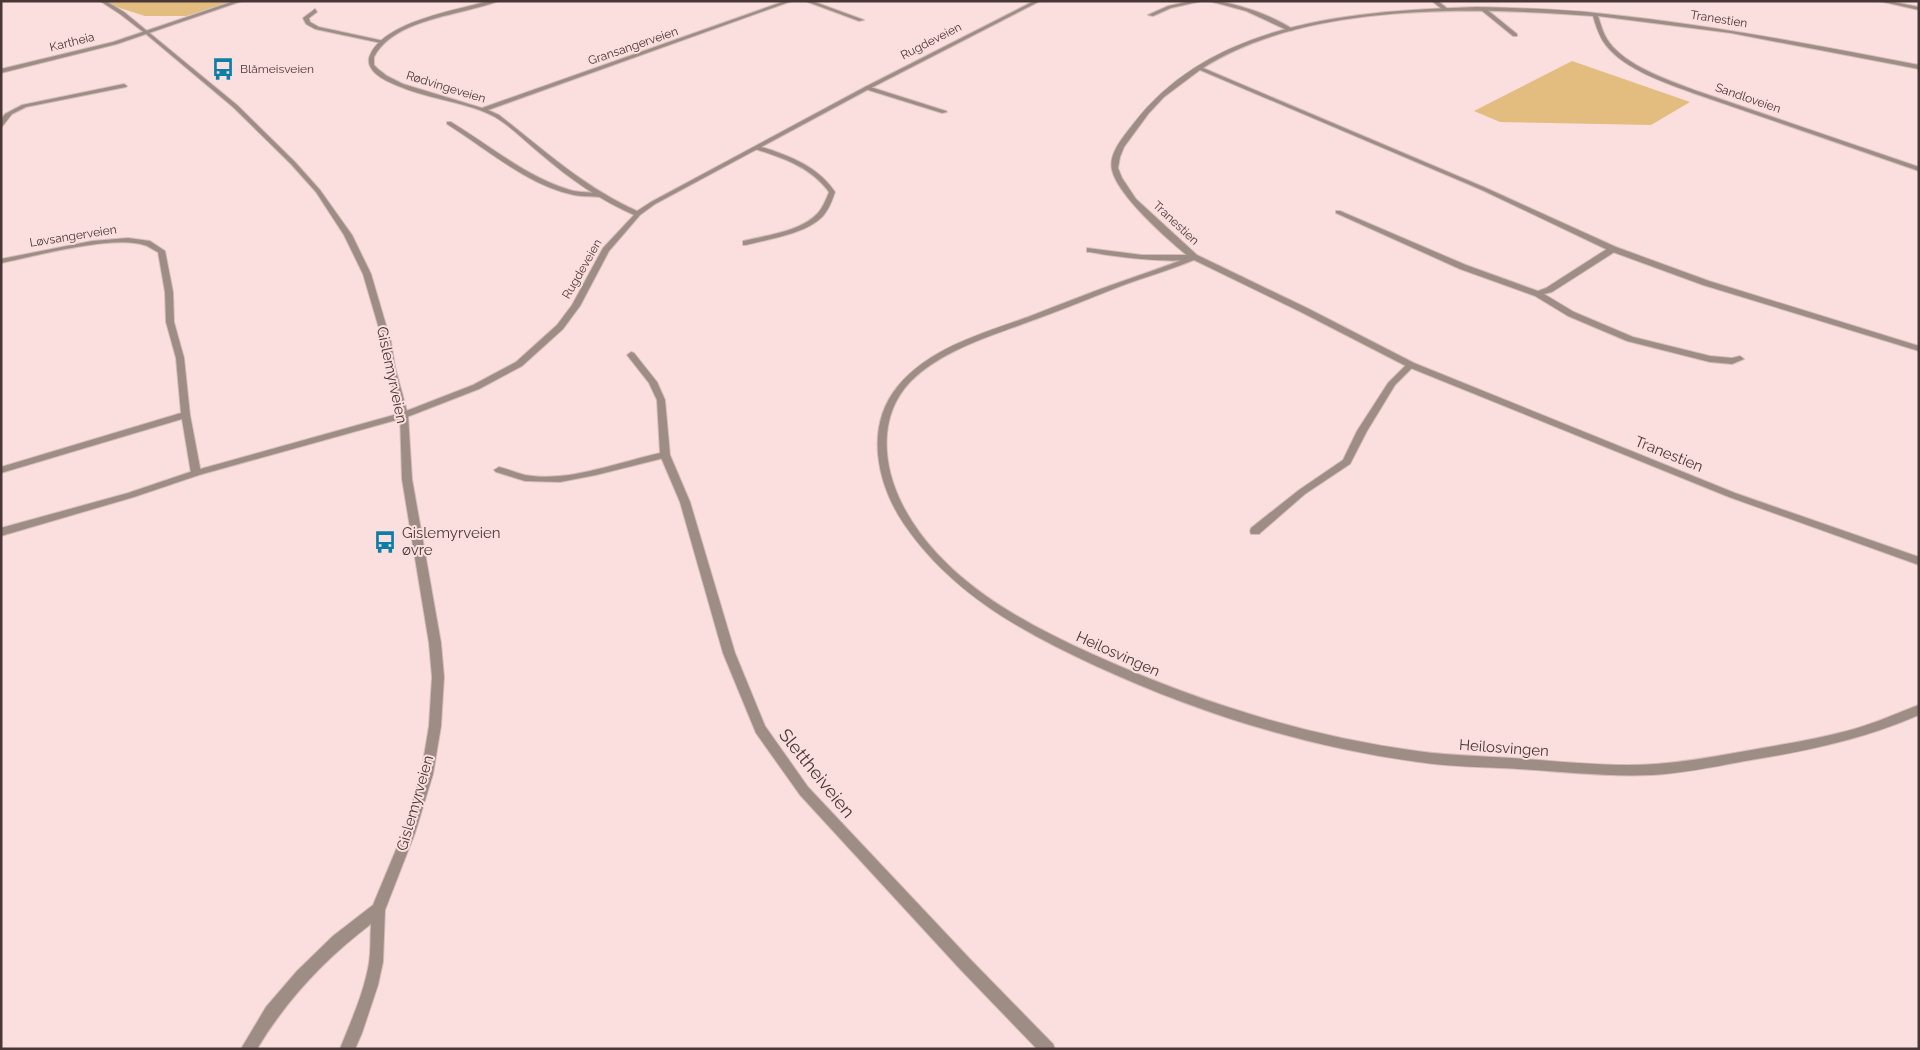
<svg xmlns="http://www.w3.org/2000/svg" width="1920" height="1050" font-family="Raleway,sans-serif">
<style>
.green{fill:#e2bd7f}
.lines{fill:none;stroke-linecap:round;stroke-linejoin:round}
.service-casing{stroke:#d6bdbc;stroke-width:2}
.minor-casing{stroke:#d6bdbc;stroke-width:2}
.tertiary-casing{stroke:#d6bdbc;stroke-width:2}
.service{fill:#9d8d85;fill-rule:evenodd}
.minor{fill:#9d8d85;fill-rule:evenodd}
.tertiary{fill:#9d8d85;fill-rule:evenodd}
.labels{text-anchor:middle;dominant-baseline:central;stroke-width:4;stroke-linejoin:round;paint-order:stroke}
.far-street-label{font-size:12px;fill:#483736;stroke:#fadfde}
.far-poi-label{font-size:12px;fill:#483736;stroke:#fadfde;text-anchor:start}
.street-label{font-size:15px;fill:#483736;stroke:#fadfde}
.poi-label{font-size:15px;fill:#483736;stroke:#fadfde;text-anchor:start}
.near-street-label{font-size:18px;fill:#483736;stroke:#fadfde}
</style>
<rect width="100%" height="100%" fill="#fadfde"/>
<g class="green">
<polygon points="98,1 234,1 186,16 145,16"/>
<polygon points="1572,61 1690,102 1651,125 1500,122 1474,111"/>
</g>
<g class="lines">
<defs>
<g id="service">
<polygon points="805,1 812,1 864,20 859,21"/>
<polygon points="1191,1 1202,1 1171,8 1153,16 1148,15 1168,6"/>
<path d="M 1209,1 C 1233,1 1274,16 1294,30 L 1289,31 L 1246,11 Z"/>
<polygon points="1432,1 1438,1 1448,9 1443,10"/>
<polygon points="1481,8 1485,8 1517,34 1517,36 1513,36 1481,10"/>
<polygon points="315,9 317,12 309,18 310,22 319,27 384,41 381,43 315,29 306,24 303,18"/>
<polygon points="124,84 127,86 126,87 26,107 12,114 1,128 1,119 5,114 22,105"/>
<polygon points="867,86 946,111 947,112 942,113 865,89 864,88"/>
<path d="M 447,122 L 451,122 C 489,145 526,177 570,190 C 580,193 591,192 601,193 L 604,195 L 601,197 C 591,196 580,197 570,194 C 527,184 485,148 447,124 Z"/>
<path d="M 755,147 C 761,146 768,149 774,151 C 799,160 820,170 835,192 C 832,201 829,209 823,216 C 806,234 769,239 746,245 L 743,245 L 743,241 C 767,235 800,232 818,213 C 823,207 826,200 829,192 C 811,167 783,158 755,149 Z"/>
<polygon points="1336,211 1340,211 1466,265 1538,291 1546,288 1610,247 1616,247 1616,251 1552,292 1544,294 1574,312 1633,337 1710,356 1732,358 1740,356 1744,359 1732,364 1710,362 1627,341 1568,316 1535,296 1460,269 1336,213"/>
<path d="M 128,238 L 150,241 L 165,251 L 173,292 L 174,322 L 184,358 L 190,415 L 201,473 L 196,476 L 191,473 L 182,419 L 1,473 L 1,467 L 181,413 L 176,358 L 166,322 L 165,292 L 158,252 C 153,250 149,246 144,245 C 112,235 36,256 1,263 L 1,259 L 92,241 Z"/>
<path d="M 1087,248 L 1142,255 L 1194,255 L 1198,257 C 1184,266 1109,256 1090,252 L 1087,252 Z"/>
<path d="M 631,352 L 634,353 L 657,382 L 665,400 L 670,455 L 668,457 L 596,475 L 560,482 L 525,481 L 496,472 L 494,470 L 499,467 C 508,469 516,473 525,475 C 567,483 619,462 660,453 L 657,400 L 649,383 L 627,355 Z"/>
<polygon points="1411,362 1415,365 1395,385 1367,431 1350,464 1305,494 1259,534 1251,534 1250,531 1251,528 1299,490 1343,460 1357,431 1388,383 1408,363"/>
</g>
<g id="minor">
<polygon points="234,1 242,1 117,44 1,73 1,69 113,42"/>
<path d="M 489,1 L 498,1 C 489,5 478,7 468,10 C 437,18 390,26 374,57 L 374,65 L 378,69 L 387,76 L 403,84 L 482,108 L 785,1 L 792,1 L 488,110 L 499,115 C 544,150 585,188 637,211 L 651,202 L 865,87 L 1034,1 L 1040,1 L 869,89 L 655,204 L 640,215 L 609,251 L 580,306 L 563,329 L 522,366 L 479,389 L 407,417 L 199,475 L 134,497 L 1,536 L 1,528 L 128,493 L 193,471 L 401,413 L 473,385 L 516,362 L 557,325 L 572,305 L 603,248 L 634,215 C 600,200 570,179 542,155 C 527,143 512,127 495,117 C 470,103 429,99 401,87 C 388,82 361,71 371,53 C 388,21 456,10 489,1 Z"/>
<path d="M 1476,7 C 1519,8 1562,9 1605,14 C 1711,25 1815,45 1919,65 L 1919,69 L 1731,33 L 1598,16 C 1601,25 1603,34 1609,42 C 1626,66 1670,81 1697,91 L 1919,167 L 1919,171 L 1693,93 C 1666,83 1623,69 1605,44 C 1599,36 1596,26 1593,16 C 1475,7 1306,2 1203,68 L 1486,188 L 1616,247 L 1709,281 L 1919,346 L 1919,351 L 1703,285 L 1610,251 L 1482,190 L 1200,70 L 1164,97 L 1149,113 L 1124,147 L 1120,157 L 1118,168 L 1122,178 L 1136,199 L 1197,255 L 1307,308 L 1414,363 L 1735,493 L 1919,557 L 1919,565 L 1729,497 L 1408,367 L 1301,312 L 1194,260 C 1170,270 1145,277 1121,286 C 1090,298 1059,311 1028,322 C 988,337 941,351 911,381 C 878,415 882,464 902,504 C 940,578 1019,621 1092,654 C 1196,701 1304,736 1417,751 C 1452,756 1489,756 1525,759 C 1568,762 1612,767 1656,764 C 1684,762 1712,757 1740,752 C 1778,745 1816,740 1854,729 C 1876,723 1897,713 1919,705 L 1919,715 C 1861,740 1807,751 1745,761 C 1714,767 1684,773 1652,775 C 1608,777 1564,772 1519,769 C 1486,767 1452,767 1418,762 C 1307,747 1198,713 1096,666 C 1022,632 951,593 904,524 C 877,484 864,427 898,386 C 929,348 983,333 1028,317 C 1059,305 1091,292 1123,281 C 1145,273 1167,266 1189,257 C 1167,239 1118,196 1112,170 C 1108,153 1125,135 1134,123 C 1213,20 1357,11 1476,7 Z"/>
<polygon points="665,452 670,455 690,502 735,653 765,726 808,787 970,959 1053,1044 1055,1049 1037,1049 960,969 800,795 756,733 723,653 680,502 660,455"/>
</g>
<g id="tertiary">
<path d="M 100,1 L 106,1 L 124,12 L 237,105 L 295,162 L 320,190 L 352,235 L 371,274 L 391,342 L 395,367 L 408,415 L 412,479 L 441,643 L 444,677 L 441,726 L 433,774 L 415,833 L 385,910 L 383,962 L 378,985 L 362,1033 L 355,1049 L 340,1049 C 351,1021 364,993 369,963 C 371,950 370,937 371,924 C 325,959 287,999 257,1049 L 241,1049 L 266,1007 L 297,971 L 333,936 L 373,905 L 403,833 L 421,774 L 429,726 L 432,677 L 429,643 L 402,479 L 400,415 L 387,367 L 383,342 L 363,274 L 344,235 L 316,192 L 291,164 L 233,107 L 146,34 L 120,14 Z"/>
<polygon points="1879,1 1889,1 1919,7 1919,10"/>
</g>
</defs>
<use href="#service" class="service-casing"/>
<use href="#minor" class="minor-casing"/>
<use href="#tertiary" class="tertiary-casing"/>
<use href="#service" class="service"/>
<use href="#minor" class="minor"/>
<use href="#tertiary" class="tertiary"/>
</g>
<defs>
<symbol id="bus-bare" viewBox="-9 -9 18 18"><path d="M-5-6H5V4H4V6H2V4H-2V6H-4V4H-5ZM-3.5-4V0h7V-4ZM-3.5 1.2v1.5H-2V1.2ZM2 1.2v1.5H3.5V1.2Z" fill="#0d7fa7" stroke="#fadfde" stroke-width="2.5" paint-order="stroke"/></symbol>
</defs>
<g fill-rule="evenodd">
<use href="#bus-bare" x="207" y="53" width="32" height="32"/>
<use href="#bus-bare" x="369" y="526" width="32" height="32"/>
</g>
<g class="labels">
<g class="far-street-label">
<text transform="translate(1719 19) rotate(9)">Tranestien</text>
<text transform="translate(931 41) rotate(-27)">Rugdeveien</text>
<text transform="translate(72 42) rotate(-14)">Kartheia</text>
<text transform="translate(633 46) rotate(-19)">Gransangerveien</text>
<text transform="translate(446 87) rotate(17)">Rødvingeveien</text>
<text transform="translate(1748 98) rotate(19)">Sandloveien</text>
<text transform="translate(1176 223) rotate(43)">Tranestien</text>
<text transform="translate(73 236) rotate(-9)">Løvsangerveien</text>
<text transform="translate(582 269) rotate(-60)">Rugdeveien</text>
</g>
<g class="far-poi-label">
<text x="240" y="69">Blåmeisveien</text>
</g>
<g class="street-label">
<text transform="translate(392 375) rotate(78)">Gislemyrveien</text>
<text transform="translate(1669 454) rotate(22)">Tranestien</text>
<text transform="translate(1118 654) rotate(24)">Heilosvingen</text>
<text transform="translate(1504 748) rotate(4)">Heilosvingen</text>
<text transform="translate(415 803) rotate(-74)">Gislemyrveien</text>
</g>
<g class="poi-label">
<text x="402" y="533">Gislemyrveien<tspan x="402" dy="17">øvre</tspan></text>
</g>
<g class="near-street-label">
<text transform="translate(817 773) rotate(51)">Slettheiveien</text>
</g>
</g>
<rect width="1920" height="1050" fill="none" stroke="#483736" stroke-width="5"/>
</svg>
